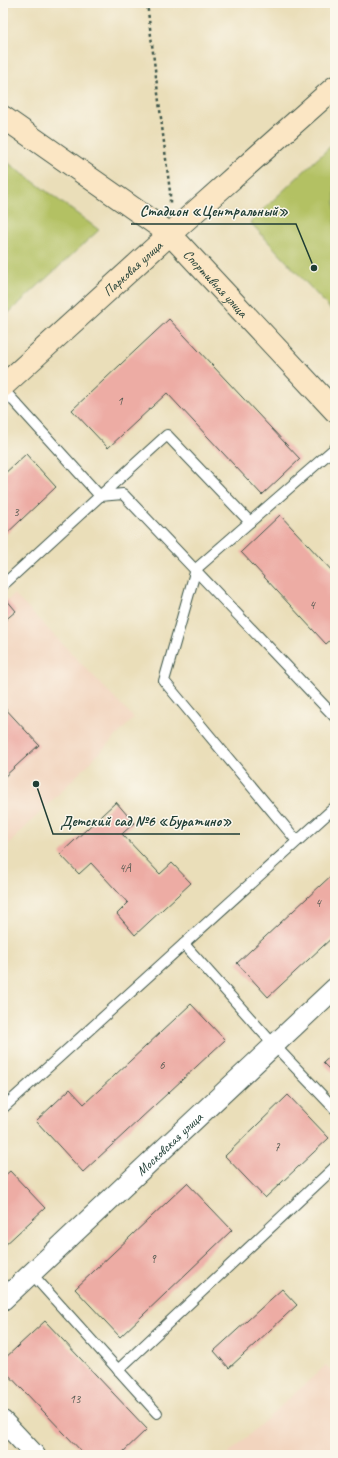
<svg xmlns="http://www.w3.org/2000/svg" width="338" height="1458" font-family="Caveat,sans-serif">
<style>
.built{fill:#f2d4be}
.green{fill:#b3c163;stroke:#697f4c}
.building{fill:#edaca4}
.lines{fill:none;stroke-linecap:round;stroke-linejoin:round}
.lane-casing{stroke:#3d5548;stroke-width:12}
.street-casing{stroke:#3d5548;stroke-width:22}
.secondary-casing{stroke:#3d5548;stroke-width:24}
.path{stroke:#3d5548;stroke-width:2.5;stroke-dasharray:3 3;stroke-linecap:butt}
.lane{stroke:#fff;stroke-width:10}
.street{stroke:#fff;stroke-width:20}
.secondary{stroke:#fbe6c4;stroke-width:22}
.labels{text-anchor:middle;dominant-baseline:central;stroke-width:3;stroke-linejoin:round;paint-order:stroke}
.number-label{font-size:12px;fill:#525950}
.street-label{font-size:14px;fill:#1f3d34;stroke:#fbf7ec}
.leader{fill:none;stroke:#1f3d34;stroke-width:1.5}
.callout-dot{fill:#1f3d34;stroke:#fbf7ec;stroke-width:1.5}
.callout-label{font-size:15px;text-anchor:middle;font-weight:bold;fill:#1f3d34;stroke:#fbf7ec;stroke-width:3;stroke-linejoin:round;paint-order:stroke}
</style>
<rect width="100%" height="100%" fill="#fbf7ec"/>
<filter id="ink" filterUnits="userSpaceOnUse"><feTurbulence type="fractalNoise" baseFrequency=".025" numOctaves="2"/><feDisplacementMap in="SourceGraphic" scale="8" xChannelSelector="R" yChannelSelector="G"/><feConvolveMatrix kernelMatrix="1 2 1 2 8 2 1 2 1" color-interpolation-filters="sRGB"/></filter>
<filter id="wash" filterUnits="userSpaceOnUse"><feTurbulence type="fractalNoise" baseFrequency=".012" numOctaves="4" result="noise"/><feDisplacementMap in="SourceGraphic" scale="16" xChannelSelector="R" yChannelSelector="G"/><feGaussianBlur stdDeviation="0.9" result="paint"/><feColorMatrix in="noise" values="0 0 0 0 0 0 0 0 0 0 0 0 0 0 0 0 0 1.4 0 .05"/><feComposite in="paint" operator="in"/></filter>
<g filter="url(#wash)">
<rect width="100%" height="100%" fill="#eadeb9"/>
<g class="built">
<polygon points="14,594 134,718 3,850 3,604"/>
<polygon points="326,1365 335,1375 335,1455 227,1455"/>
</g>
<g class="green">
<polygon points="335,142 335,314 250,222"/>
<polygon points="3,159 99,230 3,318"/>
</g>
<g id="blocks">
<g class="building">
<polygon points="169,319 300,459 262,495 167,393 108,448 72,410"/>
<polygon points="26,454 56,487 3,537 3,475"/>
<polygon points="280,515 335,574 335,636 326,644 241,552"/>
<polygon points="6,599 16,611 3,622 3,601"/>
<polygon points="3,706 39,745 3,778"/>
<polygon points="116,802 134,823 122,834 160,874 172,863 191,883 135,935 117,914 128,903 91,863 79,874 60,854"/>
<polygon points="335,872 335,935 268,997 237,963"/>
<polygon points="191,1004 225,1040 83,1172 36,1121 70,1089 84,1104"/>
<polygon points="335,1052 335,1075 323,1063"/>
<polygon points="288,1095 329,1138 265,1198 225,1156"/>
<polygon points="10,1171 45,1208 3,1247 3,1177"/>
<polygon points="187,1183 232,1230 120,1337 75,1289"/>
<polygon points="282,1289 297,1305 229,1368 214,1351"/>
<polygon points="45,1321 147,1429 120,1455 85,1455 3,1369 3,1360"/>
</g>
</g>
</g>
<g filter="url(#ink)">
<use href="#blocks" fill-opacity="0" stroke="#3d5548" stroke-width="1"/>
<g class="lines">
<defs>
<g id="lane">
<polyline points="3,389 100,496 3,585"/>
<polyline points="250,522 167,435 100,496 123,494 335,717"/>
<polyline points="297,841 164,681 196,569 335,448"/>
<polyline points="184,944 274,1045 335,1109"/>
<polyline points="3,1108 335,807"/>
<polyline points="31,1273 157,1413"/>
<polyline points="118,1370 335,1167"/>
</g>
<g id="street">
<path id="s1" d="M 3,1300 L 335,988"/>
<polyline points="3,1421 35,1455"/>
</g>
<g id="secondary">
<path id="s2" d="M 3,117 L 170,234 L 335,411"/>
<path id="s3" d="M 3,386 L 170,234 L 335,87"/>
</g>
</defs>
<use href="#lane" class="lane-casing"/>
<use href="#street" class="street-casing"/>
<use href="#secondary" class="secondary-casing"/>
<polyline class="path" points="147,3 170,192 170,203"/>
<use href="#lane" class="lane"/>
<use href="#street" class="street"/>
<use href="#secondary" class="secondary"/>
</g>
</g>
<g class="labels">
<g class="number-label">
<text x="120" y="401">1</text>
<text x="16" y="512">3</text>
<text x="312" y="605">4</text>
<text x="125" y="868">4А</text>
<text x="318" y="903">4</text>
<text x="162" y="1065">6</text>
<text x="277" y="1147">7</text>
<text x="153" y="1259">9</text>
<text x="75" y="1399">13</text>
</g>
<g class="street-label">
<text stroke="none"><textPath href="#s3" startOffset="175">Парковая улица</textPath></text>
<text stroke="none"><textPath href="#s2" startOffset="271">Спортивная улица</textPath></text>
<text stroke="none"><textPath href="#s1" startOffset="228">Московская улица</textPath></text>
</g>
</g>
<path class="leader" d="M314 268L296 224H131M36 784L53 834H240"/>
<g class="callout-dot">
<circle cx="314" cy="268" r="4"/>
<circle cx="36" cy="784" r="4"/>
</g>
<g class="callout-label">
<text x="214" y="216">Стадион «Центральный»</text>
<text x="146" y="826">Детский сад №6 «Буратино»</text>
</g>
<rect width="338" height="1458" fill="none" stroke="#fbf7ec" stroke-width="16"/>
</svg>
